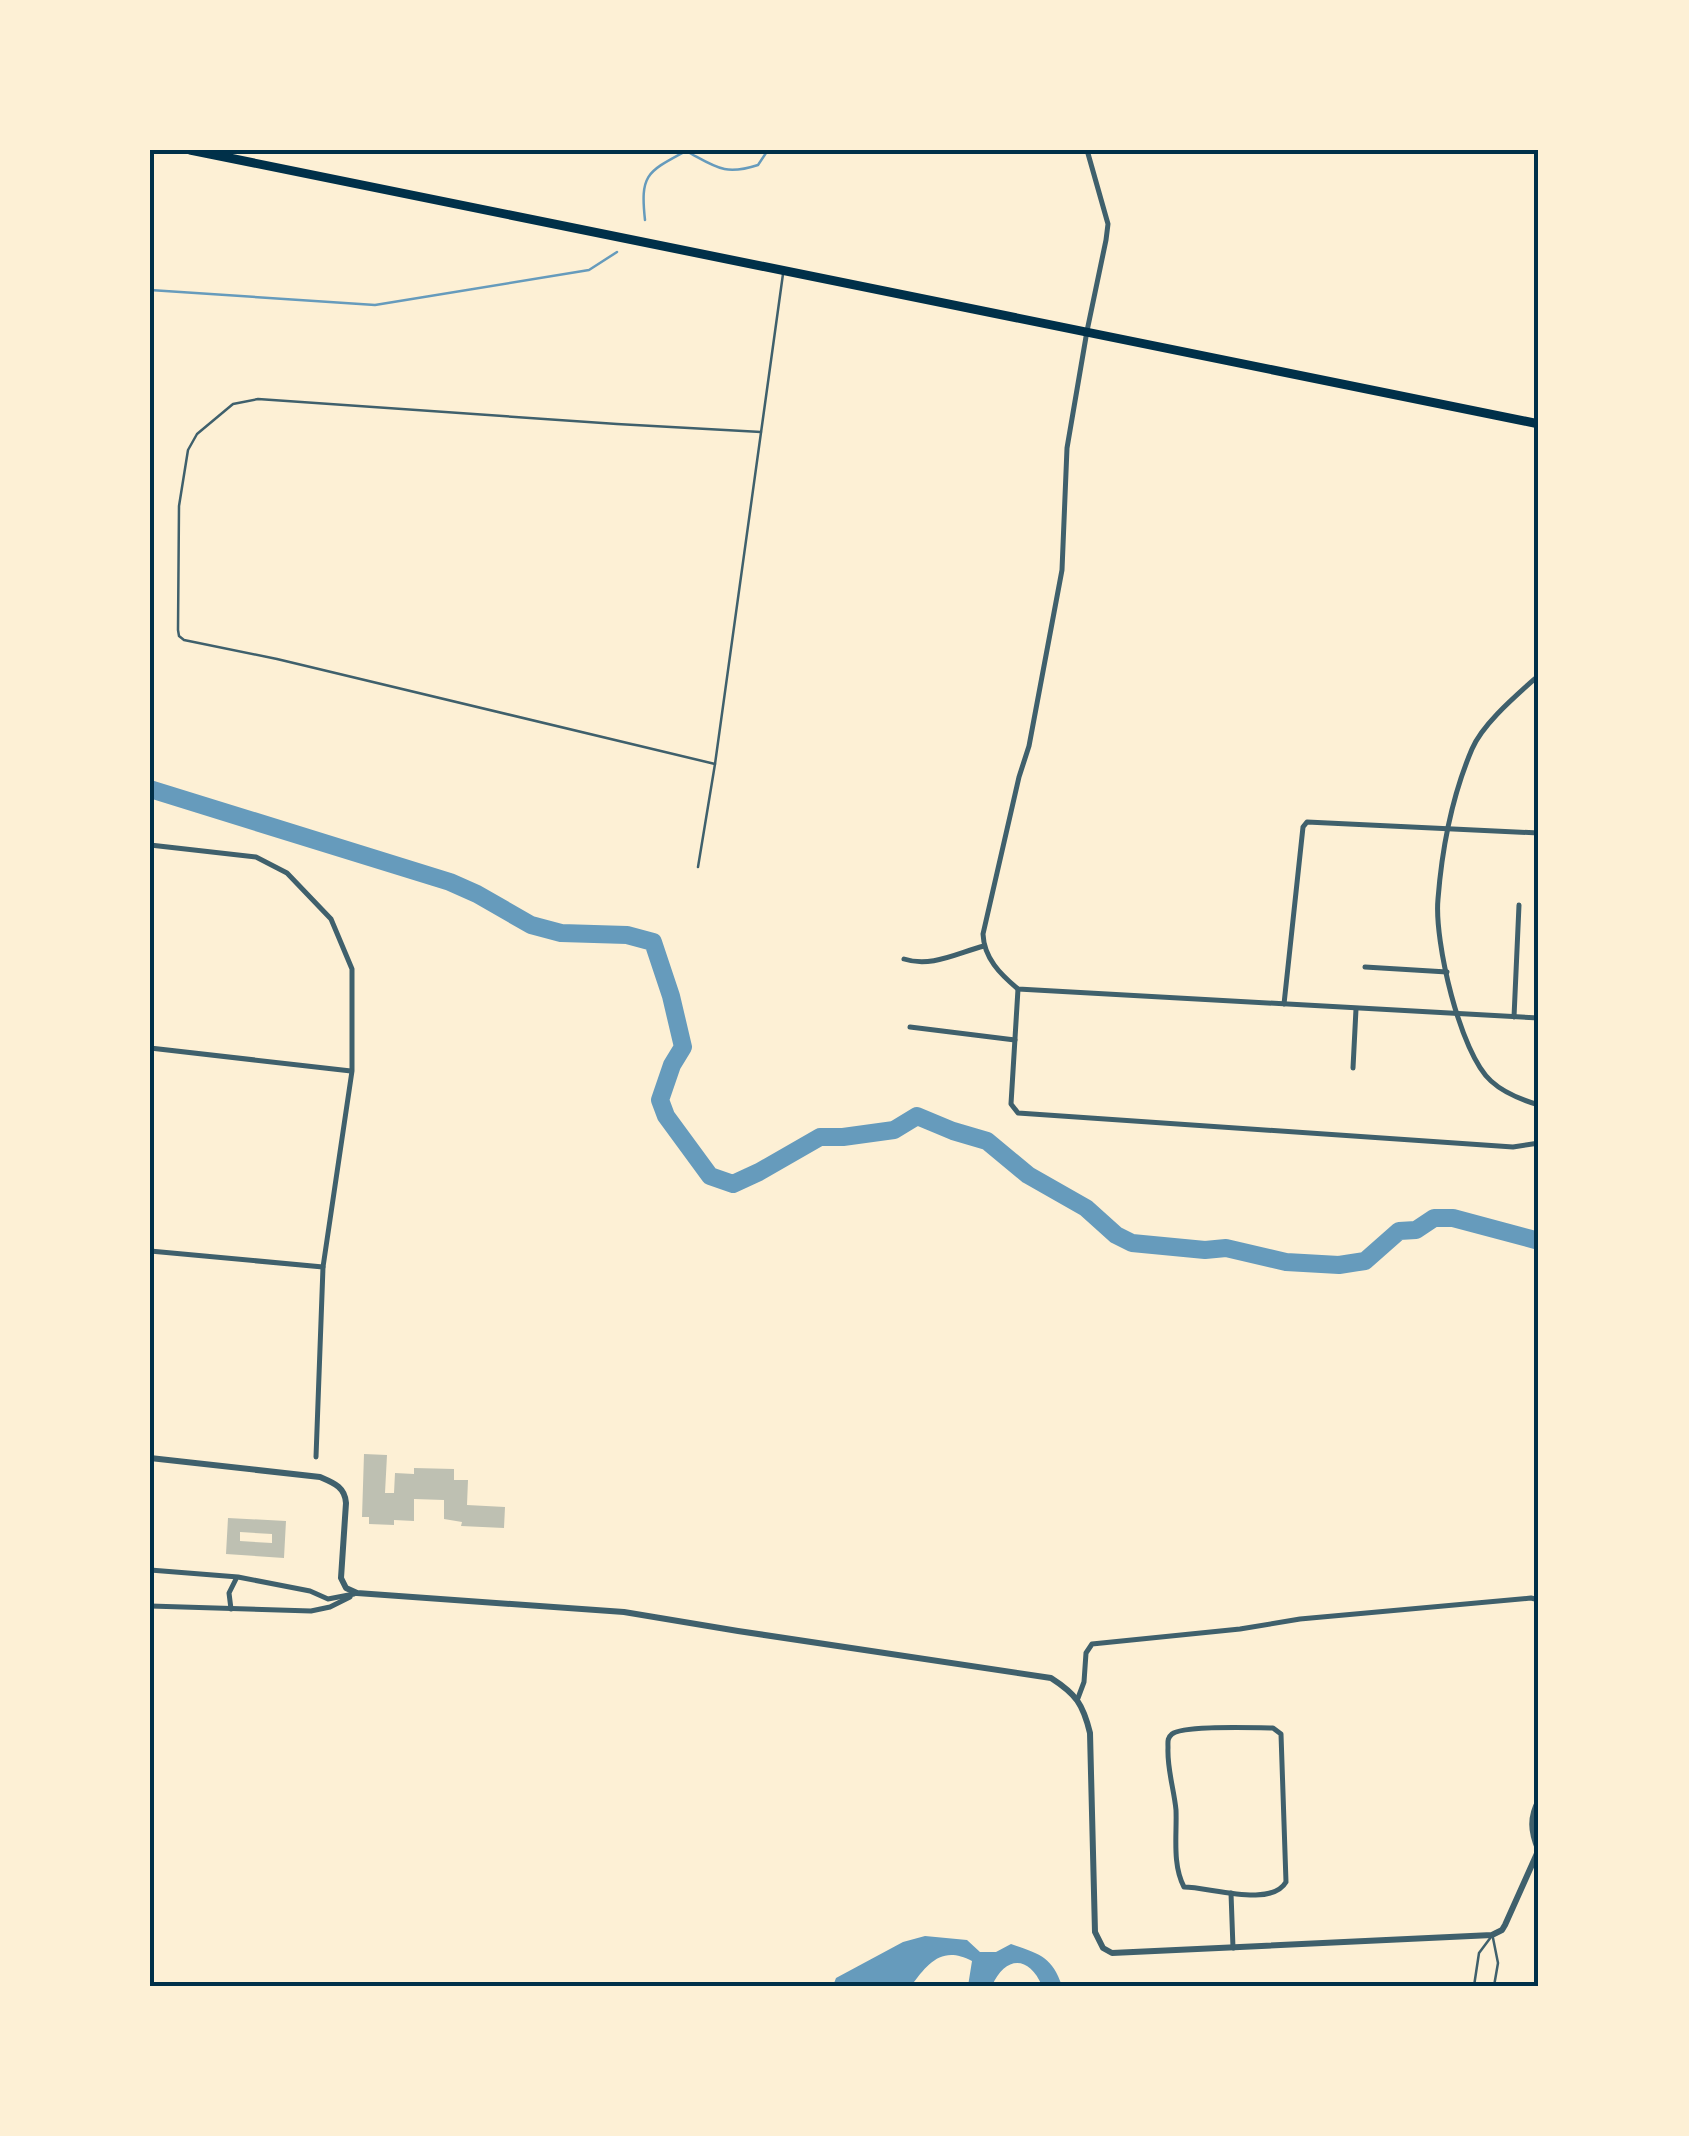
<svg xmlns="http://www.w3.org/2000/svg" width="1689" height="2136" font-family="'Work Sans',sans-serif">
<style>
.water{fill:#669bbc}
.lines{fill:none;stroke-linecap:round;stroke-linejoin:round}
.stream{stroke:#669bbc;stroke-width:2.5}
.river{stroke:#669bbc;stroke-width:18}
.building{fill:#bec0b2;fill-rule:evenodd}
.service{stroke:#3f606c;stroke-width:2.5}
.minor{stroke:#3f606c;stroke-width:5}
.tertiary{stroke:#3f606c;stroke-width:6}
.trunk{stroke:#003049;stroke-width:9}
.neatline{fill:none;stroke:#003049;stroke-width:4}
</style>
<rect width="100%" height="100%" fill="#fdf0d5"/>
<path class="water" d="M 925,1936 L 967,1940 L 980,1952 L 996,1952 L 1011,1944 C 1039,1954 1052,1956 1062,1986 L 1042,1986 C 1029,1955 1005,1956 992,1986 L 968,1986 L 972,1961 C 942,1945 928,1963 911,1986 L 833,1986 L 836,1978 L 903,1942 Z"/>
<g class="lines">
<g class="stream">
<path d="M 645,220 C 640,174 647,172 686,151 C 716,167 724,176 758,165 L 768,150"/>
<polyline points="150,290 375,305 589,270 617,252"/>
</g>
<polyline class="river" points="150,789 450,882 477,894 531,925 561,933 627,935 653,942 671,996 683,1047 672,1065 660,1100 666,1116 710,1176 733,1184 759,1172 820,1137 843,1137 894,1130 917,1116 953,1131 987,1141 1028,1175 1086,1208 1116,1235 1132,1243 1205,1250 1226,1248 1286,1262 1339,1265 1365,1261 1399,1231 1416,1230 1434,1218 1453,1218 1539,1241"/>
</g>
<g class="building">
<polygon points="364,1454 387,1455 385,1493 394,1493 395,1473 414,1474 414,1468 454,1469 454,1480 468,1480 467,1505 505,1507 504,1528 461,1526 462,1522 444,1519 444,1500 414,1499 414,1521 394,1520 394,1525 369,1524 369,1517 362,1517"/>
<path d="M 228,1518 L 286,1521 L 284,1558 L 226,1554 ZM 240,1532 L 272,1534 L 272,1543 L 240,1541 Z"/>
</g>
<g class="lines">
<g class="service">
<polyline points="715,764 277,659 184,640 179,636 178,630 179,506 188,450 197,434 233,404 258,399 617,424 761,432"/>
<polyline points="698,867 715,764 783,274"/>
<polyline points="1493,1938 1498,1963 1494,1986"/>
<polyline points="1474,1986 1479,1953 1491,1937"/>
</g>
<g class="minor">
<path d="M 1087,150 L 1108,224 L 1106,240 L 1087,331 L 1067,448 L 1062,570 L 1029,746 L 1019,777 L 983,934 C 984,958 1000,974 1018,989 L 1539,1018"/>
<path d="M 1539,675 C 1518,694 1483,723 1472,749 C 1452,796 1442,848 1438,899 C 1434,941 1460,1053 1491,1081 C 1504,1093 1522,1100 1539,1105"/>
<polyline points="150,845 256,857 287,873 331,919 352,969 352,1071 323,1267 316,1457"/>
<path d="M 904,959 C 931,968 957,953 984,946"/>
<polyline points="1365,967 1447,972"/>
<polyline points="1018,989 1011,1104 1018,1113 1513,1147 1539,1143"/>
<polyline points="1284,1004 1303,827 1307,822 1539,833"/>
<polyline points="1514,1017 1519,905"/>
<polyline points="910,1027 1015,1040"/>
<polyline points="150,1048 351,1071"/>
<polyline points="1353,1068 1356,1009"/>
<polyline points="150,1251 323,1267"/>
<polyline points="150,1570 238,1577 310,1591 328,1599 354,1594"/>
<polyline points="150,1606 311,1611 330,1607 350,1597"/>
<polyline points="231,1609 229,1593 236,1579"/>
<polyline points="1078,1698 1084,1682 1086,1653 1092,1644 1240,1629 1300,1619 1531,1598 1539,1600"/>
<path d="M 1273,1728 L 1281,1734 L 1286,1882 C 1271,1908 1210,1887 1184,1887 C 1172,1864 1177,1835 1176,1810 C 1174,1789 1167,1769 1168,1748 C 1168,1742 1167,1738 1172,1734 C 1183,1725 1255,1728 1273,1728 Z"/>
<path d="M 1538,1850 C 1530,1831 1529,1817 1539,1799"/>
<polyline points="1231,1893 1233,1948"/>
</g>
<path class="tertiary" d="M 150,1458 L 320,1477 C 334,1483 345,1487 346,1503 L 341,1578 L 346,1588 L 357,1593 L 624,1612 L 738,1631 L 1051,1678 C 1076,1694 1083,1704 1090,1733 L 1095,1932 L 1103,1948 L 1112,1953 L 1492,1935 L 1502,1930 L 1505,1925 L 1539,1849"/>
<polyline class="trunk" points="190,150 1539,424"/>
</g>
<rect width="1689" height="2136" fill="none" stroke="#fdf0d5" stroke-width="305"/>
<rect x="152" y="152" width="1384" height="1832" class="neatline"/>
</svg>
